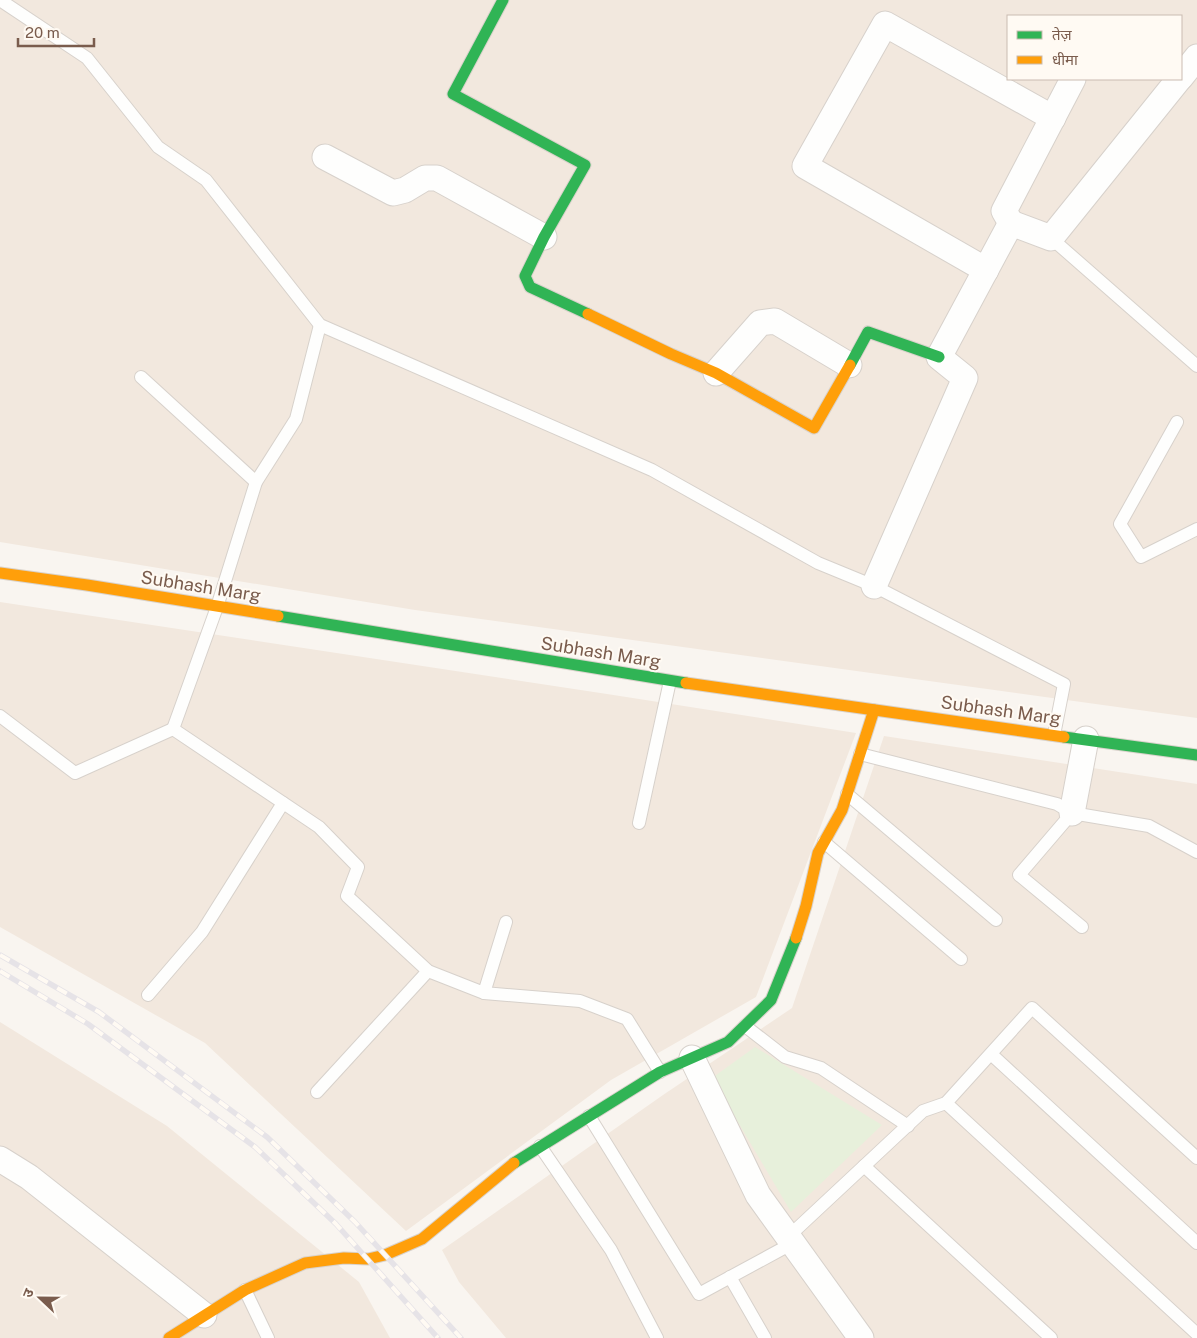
<svg xmlns="http://www.w3.org/2000/svg" width="1197" height="1338" font-family="'Public Sans','Noto Sans Devanagari',sans-serif">
<style>
.residential{fill:#f2e8de;fill-rule:evenodd}
.green{fill:#e7f0db}
.lines{fill:none;stroke-linecap:round;stroke-linejoin:round}
.lane-casing{stroke:#d7d1cb;stroke-width:14}
.street-casing{stroke:#d7d1cb;stroke-width:27}
.fast-casing{stroke:#d9d2cb;stroke-width:13}
.slow-casing{stroke:#d9d2cb;stroke-width:13}
.lane{stroke:#fefefd;stroke-width:12}
.street{stroke:#fefefd;stroke-width:25}
.fast{stroke:#30b455;stroke-width:11}
.slow{stroke:#ff9f0a;stroke-width:11}
.rail-casing{stroke:#e6e3e7;stroke-width:5.5}
.rail{stroke:#fffaf3;stroke-width:4;stroke-dasharray:11;stroke-linecap:butt}
.labels{text-anchor:middle;dominant-baseline:central;stroke-width:4;stroke-linejoin:round;paint-order:stroke}
.street-label{font-size:18px;fill:#7a5c4d;stroke:#fffaf3}
</style>
<rect width="100%" height="100%" fill="#f9f5f0"/>
<g class="residential">
<path d="M 0,0 L 1197,0 L 1197,718 L 415,610 L 0,542 ZM 1008,16 L 1181,16 L 1181,79 L 1008,79 Z"/>
<polygon points="0,602 607,694 856,733 756,997 611,1080 406,1231 205,1043 0,927"/>
<polygon points="884,736 1197,784 1197,1338 506,1338 459,1282 442,1250 663,1095 792,1008"/>
<polygon points="0,1022 167,1126 359,1282 390,1338 0,1338"/>
</g>
<polygon class="green" points="755,1047 882,1125 791,1212 712,1078"/>
<g class="lines">
<defs>
<g id="lane">
<polyline points="0,0 87,58 158,147 206,180 320,325 652,470 818,563 874,586 1064,684 1054,735"/>
<polyline points="1051,238 1197,366"/>
<polyline points="320,325 296,419 256,482 217,607 173,729 319,827 358,867 347,896 428,971 484,993 580,1001 627,1019 660,1072"/>
<polyline points="141,377 256,482"/>
<polyline points="1177,422 1120,524 1141,557 1197,529"/>
<polyline points="0,716 75,773 173,729"/>
<polyline points="860,754 1057,804 1072,813 1149,826 1197,852"/>
<polyline points="847,794 996,920"/>
<polyline points="1072,813 1019,875 1082,927"/>
<polyline points="639,823 670,681"/>
<polyline points="824,842 961,959"/>
<polyline points="484,993 506,922"/>
<polyline points="148,995 202,932 283,803"/>
<polyline points="745,1026 785,1057 821,1068 908,1126"/>
<polyline points="991,1054 1197,1243"/>
<polyline points="317,1092 428,971"/>
<polyline points="946,1103 1197,1334"/>
<polyline points="589,1116 699,1294 793,1243"/>
<polyline points="540,1146 611,1250 657,1338"/>
<polyline points="864,1166 1051,1338"/>
<polyline points="788,1237 923,1111 946,1103 1032,1008 1197,1158"/>
<polyline points="730,1277 765,1338"/>
<polyline points="245,1290 268,1338"/>
</g>
<g id="street">
<polyline points="1181,77 1197,57"/>
<polyline points="325,157 393,193 405,190 425,178 437,178 544,237"/>
<polyline points="1011,223 1004,211 1073,79"/>
<polyline points="986,270 805,166 885,24 1053,118"/>
<polyline points="716,373 760,323 775,321 849,365"/>
<polyline points="874,586 965,378 939,357 1011,223 1051,238 1179,79"/>
<polyline points="1072,813 1086,739"/>
<polyline points="692,1058 758,1195 861,1338"/>
<polyline points="0,1159 29,1177 204,1315"/>
</g>
<g id="fast">
<polyline points="503,0 453,94 585,165 544,237 525,276 530,287 588,314"/>
<polyline points="850,365 868,332 939,357"/>
<polyline points="278,616 686,683"/>
<polyline points="1064,737 1197,755"/>
<polyline points="514,1163 660,1072 728,1042 771,1000 796,938"/>
</g>
<g id="slow">
<polyline points="588,314 671,354 716,373 814,428 850,365"/>
<polyline points="0,573 87,585 278,616"/>
<polyline points="686,683 1064,737"/>
<polyline points="796,938 806,906 818,853 842,810 874,710"/>
<polyline points="169,1338 245,1290 305,1263 344,1258 368,1259 385,1255 422,1239 514,1163"/>
</g>
</defs>
<use href="#lane" class="lane-casing"/>
<use href="#street" class="street-casing"/>
<use href="#fast" class="fast-casing"/>
<use href="#slow" class="slow-casing"/>
<use href="#lane" class="lane"/>
<use href="#street" class="street"/>
<use href="#fast" class="fast"/>
<use href="#slow" class="slow"/>
<defs>
<g id="rail">
<polyline points="0,955 99,1012 267,1137 355,1222 461,1338"/>
<polyline points="0,971 88,1024 255,1147 336,1224 438,1338"/>
</g>
</defs>
<use href="#rail" class="rail-casing"/>
<use href="#rail" class="rail"/>
</g>
<g class="labels">
<g class="street-label">
<text transform="translate(201 586) rotate(9)">Subhash Marg</text>
<text transform="translate(601 652) rotate(9)">Subhash Marg</text>
<text transform="translate(1001 710) rotate(8)">Subhash Marg</text>
</g>
</g>
<rect x="1007" y="15" width="175" height="65" fill="#fffaf3" stroke="#cabbb1"/>
<rect x="1017" y="31" width="25" height="8" fill="#30b455" stroke="#cabbb1"/>
<text x="1052" y="40" font-size="15" fill="#7a5c4d">तेज़</text>
<rect x="1017" y="56" width="25" height="8" fill="#ff9f0a" stroke="#cabbb1"/>
<text x="1052" y="65" font-size="15" fill="#7a5c4d">धीमा</text>
<g transform="translate(40 1298) rotate(292)" stroke="#fffaf3" stroke-width="4" paint-order="stroke">
<path d="M0-4L9 19L0 12L-9 19Z" fill="#7a5c4d"/>
<text y="-8" font-size="14" font-weight="bold" text-anchor="middle" fill="#7a5c4d">उ</text>
</g>
<path d="M18 38v8h76v-8" fill="none" stroke="#7a5c4d" stroke-width="2.5"/>
<text x="25" y="38" font-size="15" fill="#7a5c4d" stroke="#fffaf3" stroke-width="4" paint-order="stroke">20 m</text>
</svg>
